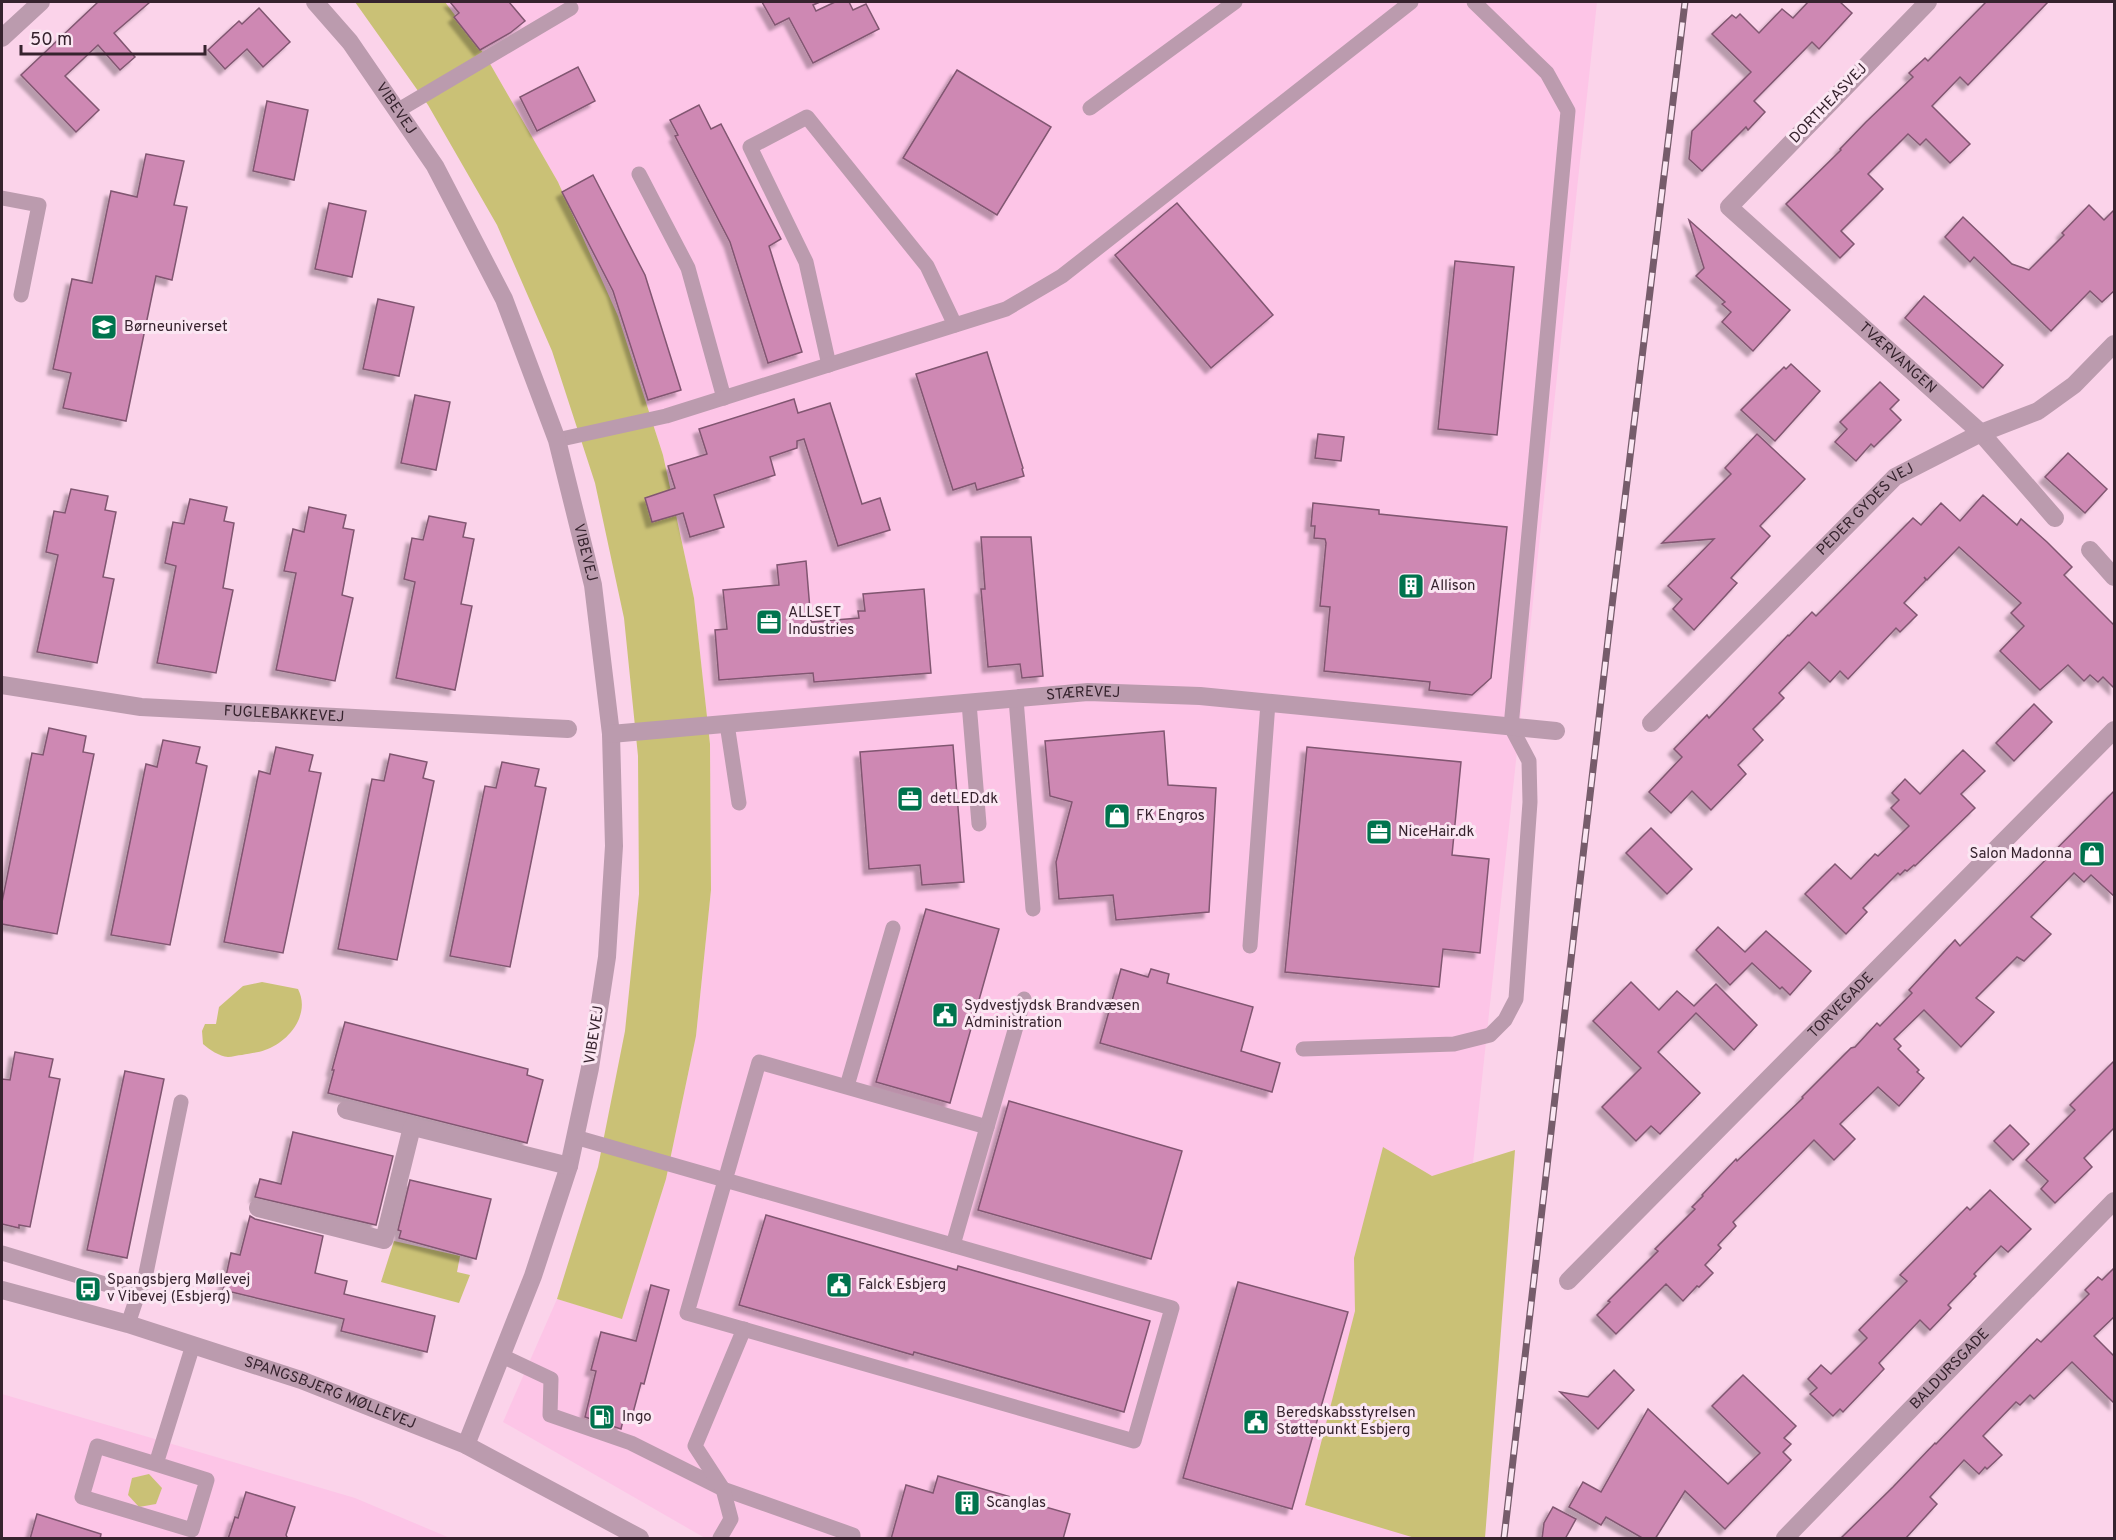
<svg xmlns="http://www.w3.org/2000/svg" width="2116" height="1540" font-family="Overpass,sans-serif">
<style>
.built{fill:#fdc5e7}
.green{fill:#cac176}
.building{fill:#ce88b3;stroke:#815671;stroke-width:1.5;filter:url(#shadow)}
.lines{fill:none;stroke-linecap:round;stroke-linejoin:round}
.service{stroke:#bb9bae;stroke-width:15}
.minor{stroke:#bb9bae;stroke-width:18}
.tertiary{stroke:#bb9bae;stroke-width:18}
.rail-casing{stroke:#765c6b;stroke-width:7}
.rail{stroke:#fbe7f3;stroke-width:4.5;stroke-dasharray:14;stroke-linecap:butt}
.labels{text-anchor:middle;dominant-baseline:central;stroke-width:6;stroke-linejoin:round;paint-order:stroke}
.street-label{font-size:15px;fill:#36232e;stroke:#fbe7f3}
.poi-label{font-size:15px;fill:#36232e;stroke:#fbe7f3;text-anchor:start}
</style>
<defs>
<filter id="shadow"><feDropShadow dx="-5.5" dy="5.5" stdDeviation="1.5" flood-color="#0004"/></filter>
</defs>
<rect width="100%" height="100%" fill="#fbd3ea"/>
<g class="built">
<polygon points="445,2 1597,2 1433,1538 705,1538 503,1422 557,1299 622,1318 666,1179 696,1036 711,890 710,744 694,598 663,455 618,316 558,182 485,55"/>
<polygon points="2,1394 355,1498 450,1538 2,1538"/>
</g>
<g class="green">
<polygon points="355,2 445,2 485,55 558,182 618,316 663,455 694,598 710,744 711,890 696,1036 666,1179 622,1319 557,1299 598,1167 625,1031 639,894 638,756 624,618 595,483 552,351 497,225 428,105"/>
<path d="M 262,982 L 298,989 C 311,1014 289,1042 265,1050 C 258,1053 249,1053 242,1055 C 238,1055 232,1057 228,1057 C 219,1056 210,1050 203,1044 L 202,1031 L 205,1024 L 216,1024 L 219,1007 L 243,986 Z"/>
<polygon points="1383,1147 1432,1176 1515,1150 1485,1538 1415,1538 1305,1505 1355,1311 1354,1258"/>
<polygon points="394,1241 460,1256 457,1272 470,1275 459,1303 381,1282"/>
<polygon points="149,1474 162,1488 156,1504 139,1507 128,1495 132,1478"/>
</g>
<g class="building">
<polygon points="98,2 150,2 114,33 135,57 120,70 98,45 65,76 99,110 76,132 21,75"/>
<polygon points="450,2 509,2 525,21 510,33 480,50 454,17 459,13"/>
<polygon points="762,2 820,2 813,5 816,11 835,2 849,2 853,10 866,4 879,29 813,63 789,18 775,25"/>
<polygon points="1808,2 1840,2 1852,13 1819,49 1812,42 1754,101 1765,112 1748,130 1746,127 1702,171 1689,159 1692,131 1751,72 1712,34 1732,15 1736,18 1740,14 1759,33 1782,9 1793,18"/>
<polygon points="1986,2 2048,2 1968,85 1960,77 1932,106 1970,144 1950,163 1926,139 1920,145 1908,134 1868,174 1883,189 1841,231 1854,244 1840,258 1786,204 1841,150 1840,149 1866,122 1913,77 1909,73 1925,58 1928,61"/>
<polygon points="259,8 290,42 263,67 247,49 225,69 208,50 239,21 242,24"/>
<polygon points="578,67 595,101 537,131 520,97"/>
<polygon points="957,70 1051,127 997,215 903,158"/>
<polygon points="267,101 308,110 294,180 253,171"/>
<polygon points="699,105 711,129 721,124 781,239 769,246 802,352 768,363 730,242 675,136 678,135 670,120"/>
<polygon points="146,154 184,161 174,205 187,207 172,280 156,276 126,421 63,408 71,373 53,369 72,279 92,283 111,191 137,197"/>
<polygon points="593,175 645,275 681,390 648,400 613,291 562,192"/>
<polygon points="329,203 366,211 352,277 315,269"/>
<polygon points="1177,203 1273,315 1211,368 1115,255"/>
<polygon points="2089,205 2104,220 2115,209 2115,290 2102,302 2090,291 2051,331 1974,257 1970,262 1945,237 1963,217 2012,264 2029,270 2064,235 2062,233"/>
<polygon points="1689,220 1790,310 1753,351 1722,322 1731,312 1722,304 1725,302 1696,276 1704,268"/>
<polygon points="1455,261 1514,267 1497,435 1438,429"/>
<polygon points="1924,296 2003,365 1983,388 1905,318"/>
<polygon points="378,299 414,307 399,376 363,369"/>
<polygon points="987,352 1023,468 1022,469 1024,476 977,490 975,483 953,490 916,374"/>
<polygon points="1791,364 1820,391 1775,441 1741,410 1784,367 1786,369"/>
<polygon points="1880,382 1899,400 1890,409 1901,420 1874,447 1871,444 1856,461 1835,442 1847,429 1840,422"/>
<polygon points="415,395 450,402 436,470 401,463"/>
<polygon points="794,399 798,413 830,403 862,504 880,498 890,530 838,546 804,439 797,441 797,448 770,457 775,475 714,495 724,527 690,537 683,513 652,522 645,498 675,488 668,466 707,454 699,429"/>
<polygon points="1318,434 1344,437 1341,461 1315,458"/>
<polygon points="1757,434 1805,479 1760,526 1770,536 1731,578 1737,583 1694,630 1673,609 1682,599 1668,586 1714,539 1662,543 1731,474 1725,468"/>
<polygon points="2068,453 2107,489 2085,513 2045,477"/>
<polygon points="71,489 108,496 105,510 116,512 103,577 114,579 97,663 37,652 58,555 46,552 54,511 65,513"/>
<polygon points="1983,495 2017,525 2021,519 2047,542 2072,567 2064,575 2115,626 2115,689 2103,677 2098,682 2090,675 2084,681 2068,665 2040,690 2000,651 2024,626 2011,613 2021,603 1959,547 1927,580 1924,577 1926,580 1904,603 1917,615 1900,632 1896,628 1848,679 1840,671 1830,682 1809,662 1779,693 1784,698 1753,729 1763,740 1738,765 1746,774 1711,810 1692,791 1671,813 1649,792 1682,757 1674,749 1707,715 1709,718 1788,635 1789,636 1812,612 1816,616 1913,518 1921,525 1941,503 1960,521"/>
<polygon points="190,499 227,507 224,521 234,523 223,588 233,590 216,673 157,663 176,566 165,563 173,522 184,524"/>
<polygon points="1313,503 1379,510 1379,514 1507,527 1491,678 1472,695 1429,690 1430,682 1324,671 1330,607 1320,606 1326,543 1325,539 1314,538 1315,526 1311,526"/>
<polygon points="309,507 346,515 343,528 354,530 342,595 353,598 335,681 276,670 296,573 284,571 293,529 304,532"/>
<polygon points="429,516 466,523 463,537 474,539 461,604 472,606 455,690 396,678 415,582 404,579 412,538 423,540"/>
<polygon points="981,537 1031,537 1043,676 1022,678 1020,664 988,667 981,589 985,589"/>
<polygon points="806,561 811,622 859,618 858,611 865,611 863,594 924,589 931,673 814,682 813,673 719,680 715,630 727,629 723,590 779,585 777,565"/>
<polygon points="2034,704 2052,722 2014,761 1996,743"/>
<polygon points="49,728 86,736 83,752 94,754 57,934 2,924 2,902 32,753 43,755"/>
<polygon points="1164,731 1168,785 1216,788 1209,912 1116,920 1113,895 1059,899 1056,862 1072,802 1050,796 1045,741"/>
<polygon points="163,740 200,747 196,763 207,766 170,945 111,935 146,764 157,767"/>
<polygon points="953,745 964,882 922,885 920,865 869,869 860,752"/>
<polygon points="276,747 313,755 309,771 321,773 283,953 224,942 259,771 270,774"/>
<polygon points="1307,747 1461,762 1452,855 1489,859 1480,953 1443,949 1439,987 1285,972"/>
<polygon points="1963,750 1985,771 1961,794 1975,808 1915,866 1914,865 1907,871 1905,870 1900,875 1898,873 1863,908 1867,912 1846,934 1805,894 1835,864 1851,879 1875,854 1878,856 1909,826 1891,808 1899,800 1892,793 1905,779 1920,794"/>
<polygon points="390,754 427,762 423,778 434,781 397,960 338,949 372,779 384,781"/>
<polygon points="502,762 539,769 535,786 546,788 510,967 450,956 485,786 496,788"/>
<polygon points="2115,790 2115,897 2091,875 2084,882 2074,873 2031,917 2051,934 2024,961 2017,957 1976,998 1994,1012 1961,1047 1924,1010 1894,1039 1901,1046 1898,1049 1919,1070 1917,1072 1924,1078 1899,1106 1878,1087 1840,1124 1855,1139 1834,1160 1814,1140 1733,1222 1736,1226 1718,1245 1721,1248 1705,1265 1713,1273 1699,1287 1697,1286 1683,1301 1666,1284 1616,1334 1597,1315 1610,1302 1608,1301 1658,1251 1655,1249 1695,1209 1692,1207 1703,1196 1702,1195 1736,1159 1737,1161 1803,1098 1802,1097 1851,1048 1855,1047 1877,1023 1880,1026 1912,993 1909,990 1955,940 1960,946"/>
<polygon points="1651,828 1692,869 1667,894 1626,853"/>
<polygon points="926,909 999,929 950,1103 876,1082"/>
<polygon points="1718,927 1745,952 1766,931 1811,971 1790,995 1782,987 1780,989 1752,963 1730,985 1696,950"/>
<polygon points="1121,969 1148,977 1151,969 1169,974 1167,983 1253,1007 1241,1051 1280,1063 1272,1092 1100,1043"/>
<polygon points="1631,982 1659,1010 1677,991 1694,1006 1716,984 1757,1025 1734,1050 1696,1013 1658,1052 1700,1093 1660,1134 1651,1126 1636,1141 1602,1107 1641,1068 1593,1021"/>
<polygon points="345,1022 528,1069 527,1075 543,1080 527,1143 328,1093 334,1070 332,1070"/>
<polygon points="15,1052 53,1059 49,1077 60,1079 30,1227 19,1225 19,1228 2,1224 2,1079 10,1080"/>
<polygon points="2115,1060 2115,1127 2084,1158 2092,1167 2055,1203 2041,1189 2048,1181 2026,1160 2075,1110 2070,1105"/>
<polygon points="125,1071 164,1079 127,1258 87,1250"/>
<polygon points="1009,1101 1182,1151 1151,1259 978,1210"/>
<polygon points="2010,1125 2029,1144 2013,1160 1994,1141"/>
<polygon points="293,1132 393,1156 376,1225 255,1197 260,1179 281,1184"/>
<polygon points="410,1180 491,1199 476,1259 399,1238 401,1231 398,1230"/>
<polygon points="1990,1190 2031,1229 2008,1252 2001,1246 1974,1274 1976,1276 1948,1305 1951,1308 1930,1330 1920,1320 1879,1363 1884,1369 1843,1412 1840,1409 1833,1416 1810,1394 1817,1388 1808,1379 1821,1365 1831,1374 1867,1338 1859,1330 1907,1281 1900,1275 1967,1207 1970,1210"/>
<polygon points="766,1215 957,1270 958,1266 1150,1321 1124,1412 914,1352 913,1355 739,1305"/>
<polygon points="250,1216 255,1219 323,1236 315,1273 347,1281 344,1294 435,1316 427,1352 341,1331 344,1319 223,1290 231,1253 240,1255"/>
<polygon points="2115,1267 2115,1316 2094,1336 2115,1357 2115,1404 2072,1362 2034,1399 2030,1395 2020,1405 2016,1402 1983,1436 2002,1455 1987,1469 1985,1467 1979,1474 1964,1460 1930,1497 1937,1504 1905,1539 1840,1539 1893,1487 1935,1443 1936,1444 2037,1339 2041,1342 2089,1294 2085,1290 2098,1277 2102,1280"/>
<polygon points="1238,1282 1348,1312 1292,1509 1183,1478"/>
<polygon points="651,1285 669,1290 644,1384 641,1383 633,1413 625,1412 621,1429 585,1417 596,1371 591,1370 601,1332 636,1341"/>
<polygon points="1614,1370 1634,1390 1598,1429 1560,1392 1588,1397"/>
<polygon points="1743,1375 1796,1426 1784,1438 1791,1444 1783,1452 1791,1460 1725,1529 1685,1491 1655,1539 1644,1539 1606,1517 1601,1525 1569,1507 1583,1482 1601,1492 1648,1409 1728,1484 1760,1453 1712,1406"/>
<polygon points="938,1476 1070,1514 1063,1539 891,1539 906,1485 933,1493"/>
<polygon points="246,1492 295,1507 286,1535 288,1539 228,1539 235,1517 238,1518"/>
<polygon points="1553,1507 1576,1519 1565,1539 1542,1539 1544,1523"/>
<polygon points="37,1514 101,1534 100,1539 30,1539"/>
</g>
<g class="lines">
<g class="service">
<polyline points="1090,108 1235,2"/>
<polyline points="397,111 571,8"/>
<polyline points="639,174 688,268 724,398"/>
<polyline points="2,198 39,205 21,295"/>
<polyline points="829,365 806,262 750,147 807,117 927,266 955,325"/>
<polyline points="557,440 666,416 1006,309 1062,276 1411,2"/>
<polyline points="1016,699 1033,909"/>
<polyline points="969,703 979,824"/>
<polyline points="727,724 739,803"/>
<polyline points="1250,946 1268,703"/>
<polyline points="1303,1049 1454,1044 1490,1035 1505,1020 1516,999 1530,802 1529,761 1511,727 1568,111 1547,73 1474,2"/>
<polyline points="847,1086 893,928"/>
<path d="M 575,1137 C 774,1194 973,1251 1172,1308 L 1134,1441 L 687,1313 L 759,1062 L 987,1127"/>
<polyline points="953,1245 1024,999"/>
<polyline points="2,1253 138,1294 128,1324"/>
<polyline points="138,1294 145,1278 181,1102"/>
<polyline points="502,1356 551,1379 550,1415 631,1443 723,1489 853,1535 853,1538"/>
<polyline points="156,1464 207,1480 192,1530 82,1497 97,1446 156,1464 193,1345"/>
<polyline points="720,1538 731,1519 723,1489 695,1446 744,1329"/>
</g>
<g class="minor">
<path id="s1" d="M 315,2 L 350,42 L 435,166 L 504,299 L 557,440 L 593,585 L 611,734 L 614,846 L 607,957 L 590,1068 L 569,1166 L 533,1276 L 466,1445"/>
<path id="s2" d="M 1928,2 L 1729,207 L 1981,433 L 2055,518"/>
<polyline points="2,38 41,2"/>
<polyline points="2090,550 2114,577"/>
<path id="s3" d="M 2,685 L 141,707 L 568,729"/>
<path id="s4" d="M 1651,723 L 1895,477 L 1981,433 L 2038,411 L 2074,385 L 2114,344"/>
<path id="s5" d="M 611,734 L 1088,692 L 1200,696 L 1556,731"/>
<polyline points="346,1110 569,1166"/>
<polyline points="258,1208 384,1240 412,1127"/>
<path id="s6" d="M 1568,1281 L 2114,730"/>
<path id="s7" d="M 1785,1538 L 2114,1201"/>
</g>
<path class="tertiary" id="s8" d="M 2,1290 L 128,1324 L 301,1380 L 466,1445 L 640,1538"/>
<defs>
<polyline id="rail" points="1504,1538 1611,614 1685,2"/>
</defs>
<use href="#rail" class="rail-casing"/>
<use href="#rail" class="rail"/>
</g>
<defs>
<symbol id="school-square" viewBox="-11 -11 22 22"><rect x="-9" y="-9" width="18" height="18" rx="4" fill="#00734d" stroke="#fbe7f3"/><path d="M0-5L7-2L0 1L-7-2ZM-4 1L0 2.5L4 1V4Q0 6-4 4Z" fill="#fff"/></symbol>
<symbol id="building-square" viewBox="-11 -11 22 22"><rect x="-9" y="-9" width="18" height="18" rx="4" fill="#00734d" stroke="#fbe7f3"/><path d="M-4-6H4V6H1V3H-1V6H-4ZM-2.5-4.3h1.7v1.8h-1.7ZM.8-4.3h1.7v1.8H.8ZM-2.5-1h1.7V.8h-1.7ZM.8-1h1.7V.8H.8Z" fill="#fff"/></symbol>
<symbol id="office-square" viewBox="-11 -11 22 22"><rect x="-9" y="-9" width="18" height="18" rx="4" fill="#00734d" stroke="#fbe7f3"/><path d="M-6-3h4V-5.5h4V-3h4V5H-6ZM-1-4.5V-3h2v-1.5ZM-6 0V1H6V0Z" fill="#fff"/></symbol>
<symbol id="shop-square" viewBox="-11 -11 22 22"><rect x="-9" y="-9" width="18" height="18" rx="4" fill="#00734d" stroke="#fbe7f3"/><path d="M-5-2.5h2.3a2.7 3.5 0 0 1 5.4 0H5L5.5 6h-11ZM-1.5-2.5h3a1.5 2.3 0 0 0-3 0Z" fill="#fff"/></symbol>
<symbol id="civic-square" viewBox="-11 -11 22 22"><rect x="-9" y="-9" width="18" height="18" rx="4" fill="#00734d" stroke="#fbe7f3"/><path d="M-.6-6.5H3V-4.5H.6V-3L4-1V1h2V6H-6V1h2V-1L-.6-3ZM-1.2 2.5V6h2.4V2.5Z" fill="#fff"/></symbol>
<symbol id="bus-square" viewBox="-11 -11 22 22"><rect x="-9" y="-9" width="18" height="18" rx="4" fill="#00734d" stroke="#fbe7f3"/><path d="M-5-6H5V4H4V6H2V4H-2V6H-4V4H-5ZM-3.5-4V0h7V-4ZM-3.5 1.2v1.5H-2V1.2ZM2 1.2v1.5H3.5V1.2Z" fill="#fff"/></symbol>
<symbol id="fuel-square" viewBox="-11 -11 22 22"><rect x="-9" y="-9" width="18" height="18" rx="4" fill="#00734d" stroke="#fbe7f3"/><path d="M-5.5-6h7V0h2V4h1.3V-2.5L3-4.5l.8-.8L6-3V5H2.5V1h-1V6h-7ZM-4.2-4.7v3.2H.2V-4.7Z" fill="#fff"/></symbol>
</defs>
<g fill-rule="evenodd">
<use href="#school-square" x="89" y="312" width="30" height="30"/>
<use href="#building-square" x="1396" y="571" width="30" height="30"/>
<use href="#office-square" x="754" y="607" width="30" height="30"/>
<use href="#office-square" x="895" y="784" width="30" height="30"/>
<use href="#shop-square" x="1102" y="801" width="30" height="30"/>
<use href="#office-square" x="1364" y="817" width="30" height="30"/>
<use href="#shop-square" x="2077" y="839" width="30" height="30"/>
<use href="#civic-square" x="930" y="1000" width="30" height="30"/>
<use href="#civic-square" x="824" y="1270" width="30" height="30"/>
<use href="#bus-square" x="73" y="1274" width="30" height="30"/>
<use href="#fuel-square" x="587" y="1402" width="30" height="30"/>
<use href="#civic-square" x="1241" y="1407" width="30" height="30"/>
<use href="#building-square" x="952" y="1488" width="30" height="30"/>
</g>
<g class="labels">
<g class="street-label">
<text transform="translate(1829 104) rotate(-46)">DORTHEASVEJ</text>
<text stroke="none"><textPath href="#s1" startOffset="134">VIBEVEJ</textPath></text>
<text stroke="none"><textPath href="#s2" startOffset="512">TVÆRVANGEN</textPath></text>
<text stroke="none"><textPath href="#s4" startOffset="303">PEDER GYDES VEJ</textPath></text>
<text stroke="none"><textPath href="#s1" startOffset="620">VIBEVEJ</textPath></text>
<text stroke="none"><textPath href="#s5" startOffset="474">STÆREVEJ</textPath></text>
<text stroke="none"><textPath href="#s3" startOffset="284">FUGLEBAKKEVEJ</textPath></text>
<text stroke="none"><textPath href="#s6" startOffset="388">TORVEGADE</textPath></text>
<text transform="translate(595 1035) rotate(-81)">VIBEVEJ</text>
<text stroke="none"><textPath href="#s7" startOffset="236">BALDURSGADE</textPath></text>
<text stroke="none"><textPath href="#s8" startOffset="344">SPANGSBJERG MØLLEVEJ</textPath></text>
</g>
<g class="poi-label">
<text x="124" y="327">Børneuniverset</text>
<text x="1430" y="586">Allison</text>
<text x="788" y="613">ALLSET<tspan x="788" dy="17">Industries</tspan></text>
<text x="930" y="799">detLED.dk</text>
<text x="1136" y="816">FK Engros</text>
<text x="1398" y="832">NiceHair.dk</text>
<text x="2072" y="854" text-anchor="end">Salon Madonna</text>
<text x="964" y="1006">Sydvestjydsk Brandvæsen<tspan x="964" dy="17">Administration</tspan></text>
<text x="107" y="1280">Spangsbjerg Møllevej<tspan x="107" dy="17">v Vibevej (Esbjerg)</tspan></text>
<text x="858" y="1285">Falck Esbjerg</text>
<text x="1276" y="1413">Beredskabsstyrelsen<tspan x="1276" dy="17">Støttepunkt Esbjerg</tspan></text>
<text x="622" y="1417">Ingo</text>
<text x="986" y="1503">Scanglas</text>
</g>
</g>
<rect width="2116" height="1540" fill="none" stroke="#36232e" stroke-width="6"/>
<path d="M21 45v9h184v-9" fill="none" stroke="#36232e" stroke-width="3"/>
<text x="30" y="45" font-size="18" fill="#36232e" stroke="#fbe7f3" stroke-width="4.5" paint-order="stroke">50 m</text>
</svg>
